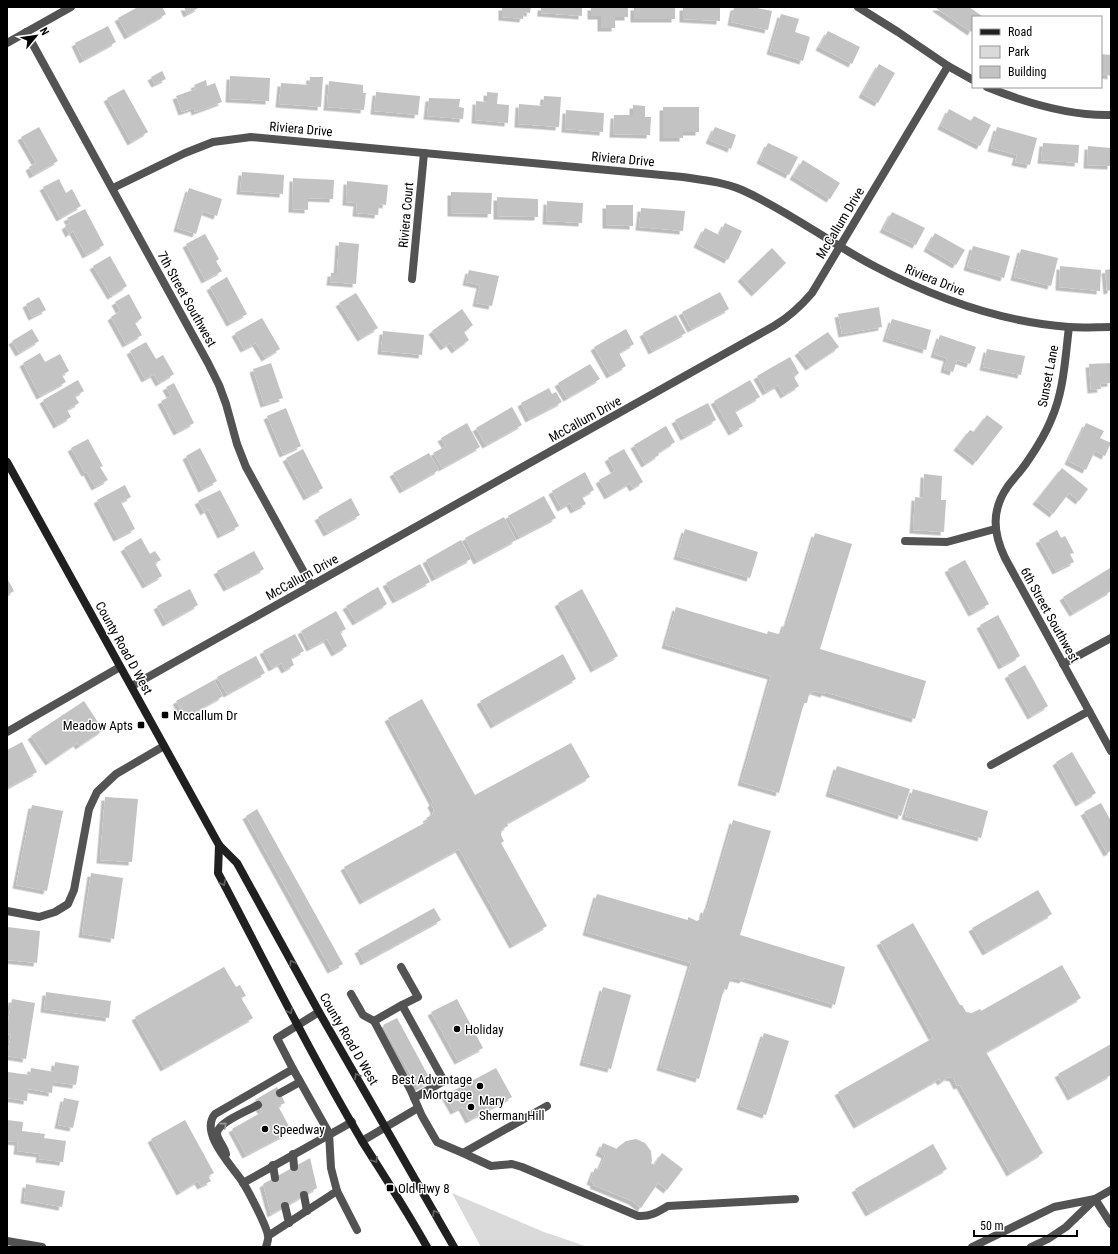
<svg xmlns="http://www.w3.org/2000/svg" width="1118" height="1254" font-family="'Roboto Condensed',sans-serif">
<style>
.green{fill:#dadada}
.building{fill:#c3c3c3;filter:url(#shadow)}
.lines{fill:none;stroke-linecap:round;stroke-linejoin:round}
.service{stroke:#535353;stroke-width:8}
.minor{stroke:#535353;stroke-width:8}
.tertiary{stroke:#535353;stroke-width:8}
.secondary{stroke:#202020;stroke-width:8}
.oneway{stroke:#636363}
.oneway2{stroke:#989898}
.poi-dot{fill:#000;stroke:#fff;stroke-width:1.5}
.labels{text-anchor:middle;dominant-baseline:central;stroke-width:3;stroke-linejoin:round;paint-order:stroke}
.street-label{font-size:13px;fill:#000;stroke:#fff}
.poi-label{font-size:13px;fill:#000;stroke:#fff;text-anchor:start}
</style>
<defs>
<filter id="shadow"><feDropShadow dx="-3.5" dy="3.5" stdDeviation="0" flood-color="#0004"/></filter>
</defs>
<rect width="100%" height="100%" fill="#fff"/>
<polygon class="green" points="452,1193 544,1232 588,1247 481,1247"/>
<g class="building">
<polygon points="138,7 162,7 166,14 128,36 118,18"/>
<polygon points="184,7 200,7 187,14"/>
<polygon points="502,7 531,7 530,13 524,12 523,19 502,17"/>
<polygon points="541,7 582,7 582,16 541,13"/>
<polygon points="591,7 628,7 628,17 615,17 615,28 601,28 601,16 591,16"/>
<rect x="634" y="7" width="41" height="12"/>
<polygon points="683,7 720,7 720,21 683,19"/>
<polygon points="734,7 752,7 772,11 768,30 731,22"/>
<polygon points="937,7 969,7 982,16 973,17 973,29 971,32 936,8"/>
<polygon points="781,14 799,19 795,32 810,37 803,61 770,51"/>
<polygon points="108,26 116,42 83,60 75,43"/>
<polygon points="828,31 860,47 852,64 819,47"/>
<polygon points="1101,54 1111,55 1111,76 1101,74"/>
<polygon points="879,64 895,73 878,103 862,94"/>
<polygon points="162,71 166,79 155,84 151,77"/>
<polygon points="230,76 270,78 269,101 229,99"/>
<polygon points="310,77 323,77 321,107 279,104 281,83 309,85"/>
<polygon points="206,80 207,86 215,83 222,102 195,112 194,108 182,112 176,96 196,89 194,85"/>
<polygon points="329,81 363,85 363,93 366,93 364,110 327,107"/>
<polygon points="124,89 148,132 131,142 107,98"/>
<polygon points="376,92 420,96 418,115 374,111"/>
<polygon points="487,92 498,93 497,104 509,105 508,123 475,120 476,101 487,102"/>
<polygon points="544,96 561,97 559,127 518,124 519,104 543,106"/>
<polygon points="429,98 460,99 459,107 464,108 463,119 427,116"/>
<polygon points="633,105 645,106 645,117 651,117 650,135 613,134 614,115 633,115"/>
<polygon points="663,107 699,107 699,132 683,132 683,138 663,138"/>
<polygon points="949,109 971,121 974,116 991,125 980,146 941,126"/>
<polygon points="566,110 604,113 603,132 565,129"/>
<polygon points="39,127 58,161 33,175 29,167 36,163 21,137"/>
<polygon points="715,127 736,135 731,149 709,140"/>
<polygon points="997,127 1037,138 1030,165 1015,162 1017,155 991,148"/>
<polygon points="768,143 798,157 789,175 760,160"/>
<polygon points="1043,143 1079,145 1078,163 1041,160"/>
<polygon points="1088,146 1111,148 1111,166 1087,165"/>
<polygon points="803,160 840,183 830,199 793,176"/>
<polygon points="242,172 284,175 283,194 240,191"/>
<polygon points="293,178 334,180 333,199 308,198 308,210 292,209"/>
<polygon points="59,179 66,193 72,189 81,206 60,218 43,187"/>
<polygon points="347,181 388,185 386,205 379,204 378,215 356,213 357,203 346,202"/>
<polygon points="189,188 222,199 217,216 203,211 196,234 177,228"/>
<polygon points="451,192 492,193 491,214 451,213"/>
<polygon points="497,197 538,199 538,217 497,216"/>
<polygon points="547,201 583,203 582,223 546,221"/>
<polygon points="606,205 633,205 633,226 606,225"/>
<polygon points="641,208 685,211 683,231 639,227"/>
<polygon points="85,209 104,245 86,255 73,231 69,234 65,226 70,223 67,218"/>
<polygon points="892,212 925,228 916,245 883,229"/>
<polygon points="725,223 742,231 728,260 697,244 705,228 719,235"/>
<polygon points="935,233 965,250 956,265 927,248"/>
<polygon points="205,234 219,259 216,261 222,271 205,280 186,244"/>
<polygon points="339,242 359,244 356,284 330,282 331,273 337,273"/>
<polygon points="973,246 1010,256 1004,278 967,267"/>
<polygon points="772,248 786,263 755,293 741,278"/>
<polygon points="1021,249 1058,258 1051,286 1014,277"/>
<polygon points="110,256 127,286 111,296 93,266"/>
<polygon points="1060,266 1101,270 1100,291 1059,287"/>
<polygon points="1111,269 1111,290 1107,291 1105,270"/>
<polygon points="469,270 499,276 492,306 476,303 480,285 466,282"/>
<polygon points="227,277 247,314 230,323 210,287"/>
<polygon points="720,292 729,309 691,329 682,312"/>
<polygon points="356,293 378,328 361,338 339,303"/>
<polygon points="129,294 142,318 135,323 142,335 126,344 111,317 120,311 115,302"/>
<polygon points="39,297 46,310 32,317 26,304"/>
<polygon points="879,307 882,327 842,334 838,314"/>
<polygon points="462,309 473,325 464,332 469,340 455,350 450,343 444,347 432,331"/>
<polygon points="676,315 686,333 652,351 643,333"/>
<polygon points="262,318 280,349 265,358 256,343 244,349 235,333"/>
<polygon points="892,319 931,330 926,350 886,338"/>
<polygon points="32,329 39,341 19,353 12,341"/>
<polygon points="626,329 634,344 619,353 626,366 610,375 594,347"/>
<polygon points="383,331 424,335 422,355 381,351"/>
<polygon points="828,332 839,347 809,367 798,352"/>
<polygon points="940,335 976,347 970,364 957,360 953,372 944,369 947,358 934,354"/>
<polygon points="146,342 156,359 163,355 174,374 159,383 154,374 145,379 130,351"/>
<polygon points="987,349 1025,356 1021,375 983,367"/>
<polygon points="40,353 45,362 60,354 69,371 62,375 66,382 40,396 23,363"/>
<polygon points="790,357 799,373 794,377 799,386 784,395 778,385 766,392 757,376"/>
<polygon points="271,363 283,398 264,404 253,369"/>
<polygon points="1111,363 1111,383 1100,384 1101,389 1091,390 1089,364"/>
<polygon points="590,364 600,379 567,398 558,383"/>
<polygon points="78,380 84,391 75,396 79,403 67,410 71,417 57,425 43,400"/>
<polygon points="750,380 760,397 735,411 743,426 732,432 714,401"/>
<polygon points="174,383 194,423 177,432 161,401 171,396 166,387"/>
<polygon points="549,388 552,394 556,392 562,402 529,419 521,403"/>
<polygon points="708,403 716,420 684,437 675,420"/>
<polygon points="512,407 522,425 486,445 476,428"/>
<polygon points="286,408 301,446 283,454 267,416"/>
<polygon points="987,415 1003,427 976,462 957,447 970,430 974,432"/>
<polygon points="467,423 480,447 442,468 433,453 446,446 441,438"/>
<polygon points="1086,423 1104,431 1100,438 1111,443 1105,456 1095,451 1086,470 1068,461"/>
<polygon points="666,426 675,442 658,453 659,455 645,464 634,445"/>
<polygon points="88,439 103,466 100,467 108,480 95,487 87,472 85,473 71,448"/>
<polygon points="200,448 217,481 202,489 186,456"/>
<polygon points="303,449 323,488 307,497 286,458"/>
<polygon points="624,449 643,482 633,488 630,483 608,496 599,480 615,471 608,458"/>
<polygon points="429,453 439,470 403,490 393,473"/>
<polygon points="1062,468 1088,489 1079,501 1069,493 1053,514 1036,501"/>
<polygon points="585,472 594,490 582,497 586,504 574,510 570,503 561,508 552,491"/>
<polygon points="924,474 942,476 941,500 946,500 944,532 913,530 915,497 923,498"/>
<polygon points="125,485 131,497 121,502 135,529 117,538 97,500"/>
<polygon points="220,490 239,526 221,535 208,509 204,512 198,501"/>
<polygon points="544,496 556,518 519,537 508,516"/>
<polygon points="351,498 360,515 327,533 318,517"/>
<polygon points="504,517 516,540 477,561 465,538"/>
<polygon points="685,529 758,552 750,578 677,556"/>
<polygon points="1057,530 1061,538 1065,536 1074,553 1070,554 1074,562 1056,571 1039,540"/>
<polygon points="815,533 852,544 820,649 926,681 915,719 825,692 824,694 814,691 809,694 807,703 804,703 779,793 741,782 771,676 665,645 676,607 767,634 768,631 778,634 782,632 785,623 787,623"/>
<polygon points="141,538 150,554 155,551 161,560 155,563 162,576 146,585 124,548"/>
<polygon points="461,540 471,559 435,578 426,560"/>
<polygon points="254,551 264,569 227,588 217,571"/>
<polygon points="965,560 989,604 972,613 948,569"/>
<polygon points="420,564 430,582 396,600 386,583"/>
<polygon points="1110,568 1111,591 1073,613 1063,597"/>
<polygon points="7,578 14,591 7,595"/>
<polygon points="378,587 387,604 356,622 346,606"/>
<polygon points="190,589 198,605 166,623 157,606"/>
<polygon points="582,589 618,656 594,669 558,603"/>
<polygon points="336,611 346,629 340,632 347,646 335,653 327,639 310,648 301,631"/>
<polygon points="998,615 1020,656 1002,666 980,625"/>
<polygon points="295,634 304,651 291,658 294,665 285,670 281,663 272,668 263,651"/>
<polygon points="563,654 576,679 494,725 480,701"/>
<polygon points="256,656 265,673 227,694 217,677"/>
<polygon points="1025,665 1048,706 1031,716 1008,675"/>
<polygon points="214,680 223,696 186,717 176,701"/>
<polygon points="422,699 475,795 571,743 590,777 507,823 508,826 502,829 501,835 504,841 501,843 547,926 513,945 459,849 363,901 344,867 428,821 426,818 432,815 434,810 431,804 433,802 388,718"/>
<polygon points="84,701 103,730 79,746 77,743 49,762 31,736"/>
<polygon points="22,742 37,772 7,788 7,750"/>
<polygon points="1072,752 1096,793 1079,803 1056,762"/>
<polygon points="837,766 910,789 901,816 829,793"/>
<polygon points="913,789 988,811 981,838 905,816"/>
<polygon points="105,797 138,799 132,862 100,860"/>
<polygon points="1101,803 1111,821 1111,851 1107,853 1084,812"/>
<polygon points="32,805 63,811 47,891 16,885"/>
<polygon points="257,809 343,964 331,970 246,816"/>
<polygon points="733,820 771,831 740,935 845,967 835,1005 744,978 743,980 734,978 730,980 727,990 724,989 699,1079 660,1067 691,963 586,932 597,894 688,920 688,917 697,921 702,918 704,909 707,910"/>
<polygon points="91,873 123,878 114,939 82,934"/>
<polygon points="1038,890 1052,914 986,952 972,928"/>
<polygon points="434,908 441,920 364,962 358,950"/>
<polygon points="913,923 960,1005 962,1005 966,1012 972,1013 980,1009 981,1011 1062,965 1081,998 986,1052 1043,1153 1010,1173 960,1085 957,1086 953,1078 948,1077 941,1082 939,1079 857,1125 838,1092 933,1038 880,942"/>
<polygon points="7,927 40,931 37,963 7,960"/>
<polygon points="224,967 236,987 240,985 246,996 241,998 253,1018 164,1068 135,1017"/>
<polygon points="603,987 631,995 611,1069 583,1062"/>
<polygon points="46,992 111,1001 109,1018 44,1009"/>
<polygon points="12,999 35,1003 26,1059 7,1056 11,1035 7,1034 7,1027"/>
<polygon points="457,999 483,1048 458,1061 431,1012"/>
<polygon points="397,1018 431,1081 418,1088 383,1025"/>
<polygon points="764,1033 789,1041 766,1115 740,1106"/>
<polygon points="1111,1044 1111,1075 1071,1097 1058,1074"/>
<polygon points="55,1062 79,1066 76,1085 53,1082 52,1093 28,1089 27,1101 7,1098 8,1072 30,1075 31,1068 54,1072"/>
<polygon points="496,1068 512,1097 469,1120 462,1107 454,1111 445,1095"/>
<polygon points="277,1087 285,1103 278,1106 291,1130 285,1133 286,1134 246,1155 232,1129 262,1112 255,1100"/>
<polygon points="64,1098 79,1101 73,1128 58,1125"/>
<polygon points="7,1120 23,1122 22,1131 45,1134 44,1138 66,1141 63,1162 39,1159 40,1154 17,1151 18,1142 7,1141"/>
<polygon points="185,1120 214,1173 208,1176 211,1181 201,1186 198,1181 180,1192 151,1139"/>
<polygon points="636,1139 645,1143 651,1151 652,1161 651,1163 654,1165 662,1153 683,1169 667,1190 658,1183 641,1208 632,1201 593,1185 594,1183 590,1181 595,1168 599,1170 605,1155 599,1152 603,1143 617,1149 618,1147 626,1141"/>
<polygon points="933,1144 947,1169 869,1213 855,1189"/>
<polygon points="310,1158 317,1188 271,1214 263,1184"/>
<polygon points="26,1184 65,1191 62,1207 24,1200"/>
</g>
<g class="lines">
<g class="service">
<polyline points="905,541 947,542 995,529"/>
<polyline points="991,765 1089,711"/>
<polyline points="401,967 418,997 402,1005 444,1081 414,1098"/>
<polyline points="351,994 363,1015 374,1021 411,1091 422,1116 437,1142 463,1153 547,1106"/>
<polyline points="374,1021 402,1005"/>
<polyline points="293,1069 277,1038 319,1012"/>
<polyline points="280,1093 300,1082"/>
<polyline points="362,1141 418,1108"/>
<path d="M 463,1153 L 491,1166 L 512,1164 L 522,1167 L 638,1216 C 650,1217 658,1212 668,1206 L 795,1199"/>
<path d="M 226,1154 C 225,1147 218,1141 217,1134 C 216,1123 249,1110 258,1105"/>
<polyline points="293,1154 294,1167"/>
<polyline points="273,1165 275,1178"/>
<polyline points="243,1183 352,1122"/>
<polyline points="337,1191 357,1230"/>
<polyline points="304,1195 307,1211"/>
<polyline points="285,1206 289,1223"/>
<path d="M 266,1247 C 267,1243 269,1239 268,1235 C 265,1223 249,1192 242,1181 C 232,1166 199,1133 215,1114 L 293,1069 L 329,1133 L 331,1168 L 337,1191 L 268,1236"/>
</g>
<g class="minor">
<polyline points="858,7 898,32 948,66 973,80"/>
<polyline points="26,32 208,363 219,385 226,404 237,444 246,467 311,585"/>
<polyline points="7,43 71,7"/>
<path d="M 987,87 C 1026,103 1069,116 1111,115"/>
<path d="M 113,188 L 185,153 L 213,142 L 251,137 L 683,177 C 703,180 723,182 742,190 C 789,211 831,244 876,267 C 935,298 1002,322 1069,327 C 1083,328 1097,327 1111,327"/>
<polyline points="412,279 424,153"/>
<path d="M 1069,327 C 1065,359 1064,391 1051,420 C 1045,435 1036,449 1027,462 C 1021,471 1014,478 1008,486 C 991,510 993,533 1005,558 L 1111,751"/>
<polyline points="1063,664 1111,638"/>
<path d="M 132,686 L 774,326 C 789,317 800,307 812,293 L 948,66"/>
<polyline points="7,732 120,667"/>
<polyline points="7,911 39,917 55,912 68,904 74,890 89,809 97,792 116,774 164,746"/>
</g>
<g class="tertiary">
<polyline points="1095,1199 1111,1224"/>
<polyline points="7,1241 42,1247"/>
<polyline points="972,1247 1054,1207 1095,1199"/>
<polyline points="1031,1247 1048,1239 1066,1227 1095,1199 1111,1190"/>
</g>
<g class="secondary">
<polyline points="7,462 219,845 237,863 319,1012 454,1247"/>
<path d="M 219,845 L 218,873 L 225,886 C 270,972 313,1058 362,1141 C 384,1176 407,1211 427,1247"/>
</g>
</g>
<defs><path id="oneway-chevron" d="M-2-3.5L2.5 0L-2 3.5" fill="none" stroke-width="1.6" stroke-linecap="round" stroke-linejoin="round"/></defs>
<g class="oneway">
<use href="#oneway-chevron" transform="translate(223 883) rotate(63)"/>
<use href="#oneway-chevron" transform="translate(292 963) rotate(-119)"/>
<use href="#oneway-chevron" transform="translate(290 1011) rotate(62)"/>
<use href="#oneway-chevron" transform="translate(357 1076) rotate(-120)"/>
<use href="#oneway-chevron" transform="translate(375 1160) rotate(58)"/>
<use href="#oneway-chevron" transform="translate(435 1213) rotate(-120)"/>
</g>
<use class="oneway2" href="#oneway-chevron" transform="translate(224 1125) rotate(-40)"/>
<g class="poi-dot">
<rect x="161" y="711" width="8" height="8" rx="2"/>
<rect x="137" y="721" width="8" height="8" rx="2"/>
<circle cx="457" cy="1029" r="4"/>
<circle cx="480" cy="1086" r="4"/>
<circle cx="471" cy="1107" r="4"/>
<circle cx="265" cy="1129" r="4"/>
<rect x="386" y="1184" width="8" height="8" rx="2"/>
</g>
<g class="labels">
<g class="street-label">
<text transform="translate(301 129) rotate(5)">Riviera Drive</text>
<text transform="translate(623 159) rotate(5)">Riviera Drive</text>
<text transform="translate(406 215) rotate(-85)">Riviera Court</text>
<text transform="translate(840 223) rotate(-59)">McCallum Drive</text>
<text transform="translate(935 280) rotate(22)">Riviera Drive</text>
<text transform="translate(187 299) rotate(61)">7th Street Southwest</text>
<text transform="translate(1048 376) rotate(-79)">Sunset Lane</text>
<text transform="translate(585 419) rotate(-29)">McCallum Drive</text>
<text transform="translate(302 577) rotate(-29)">McCallum Drive</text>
<text transform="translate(1050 615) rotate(61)">6th Street Southwest</text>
<text transform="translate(124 648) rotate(61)">County Road D West</text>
<text transform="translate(349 1039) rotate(60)">County Road D West</text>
</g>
<g class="poi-label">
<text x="173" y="715">Mccallum Dr</text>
<text x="133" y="725" text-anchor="end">Meadow Apts</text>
<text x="465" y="1029">Holiday</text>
<text x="472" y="1079" text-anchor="end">Best Advantage<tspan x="472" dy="15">Mortgage</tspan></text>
<text x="479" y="1100">Mary<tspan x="479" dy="15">Sherman Hill</tspan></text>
<text x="273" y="1129">Speedway</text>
<text x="398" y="1188">Old Hwy 8</text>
</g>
</g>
<rect width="1118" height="1254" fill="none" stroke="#000000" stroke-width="16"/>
<rect x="972" y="16" width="130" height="72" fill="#ffffff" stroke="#999999"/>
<rect x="980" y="29" width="20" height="6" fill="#202020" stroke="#999999"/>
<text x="1008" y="36" font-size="12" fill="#000000">Road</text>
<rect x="980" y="46" width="20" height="12" fill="#dadada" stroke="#999999"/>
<text x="1008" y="56" font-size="12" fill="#000000">Park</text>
<rect x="980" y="66" width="20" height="12" fill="#c3c3c3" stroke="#999999"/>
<text x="1008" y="76" font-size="12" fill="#000000">Building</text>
<g transform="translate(36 36) rotate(61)" stroke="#ffffff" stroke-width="3" paint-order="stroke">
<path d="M0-3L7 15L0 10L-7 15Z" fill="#000000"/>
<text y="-6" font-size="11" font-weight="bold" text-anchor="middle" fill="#000000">N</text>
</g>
<path d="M974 1230v6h103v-6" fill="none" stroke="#000000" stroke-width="2"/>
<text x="980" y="1230" font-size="12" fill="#000000" stroke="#ffffff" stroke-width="3" paint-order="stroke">50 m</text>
</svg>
